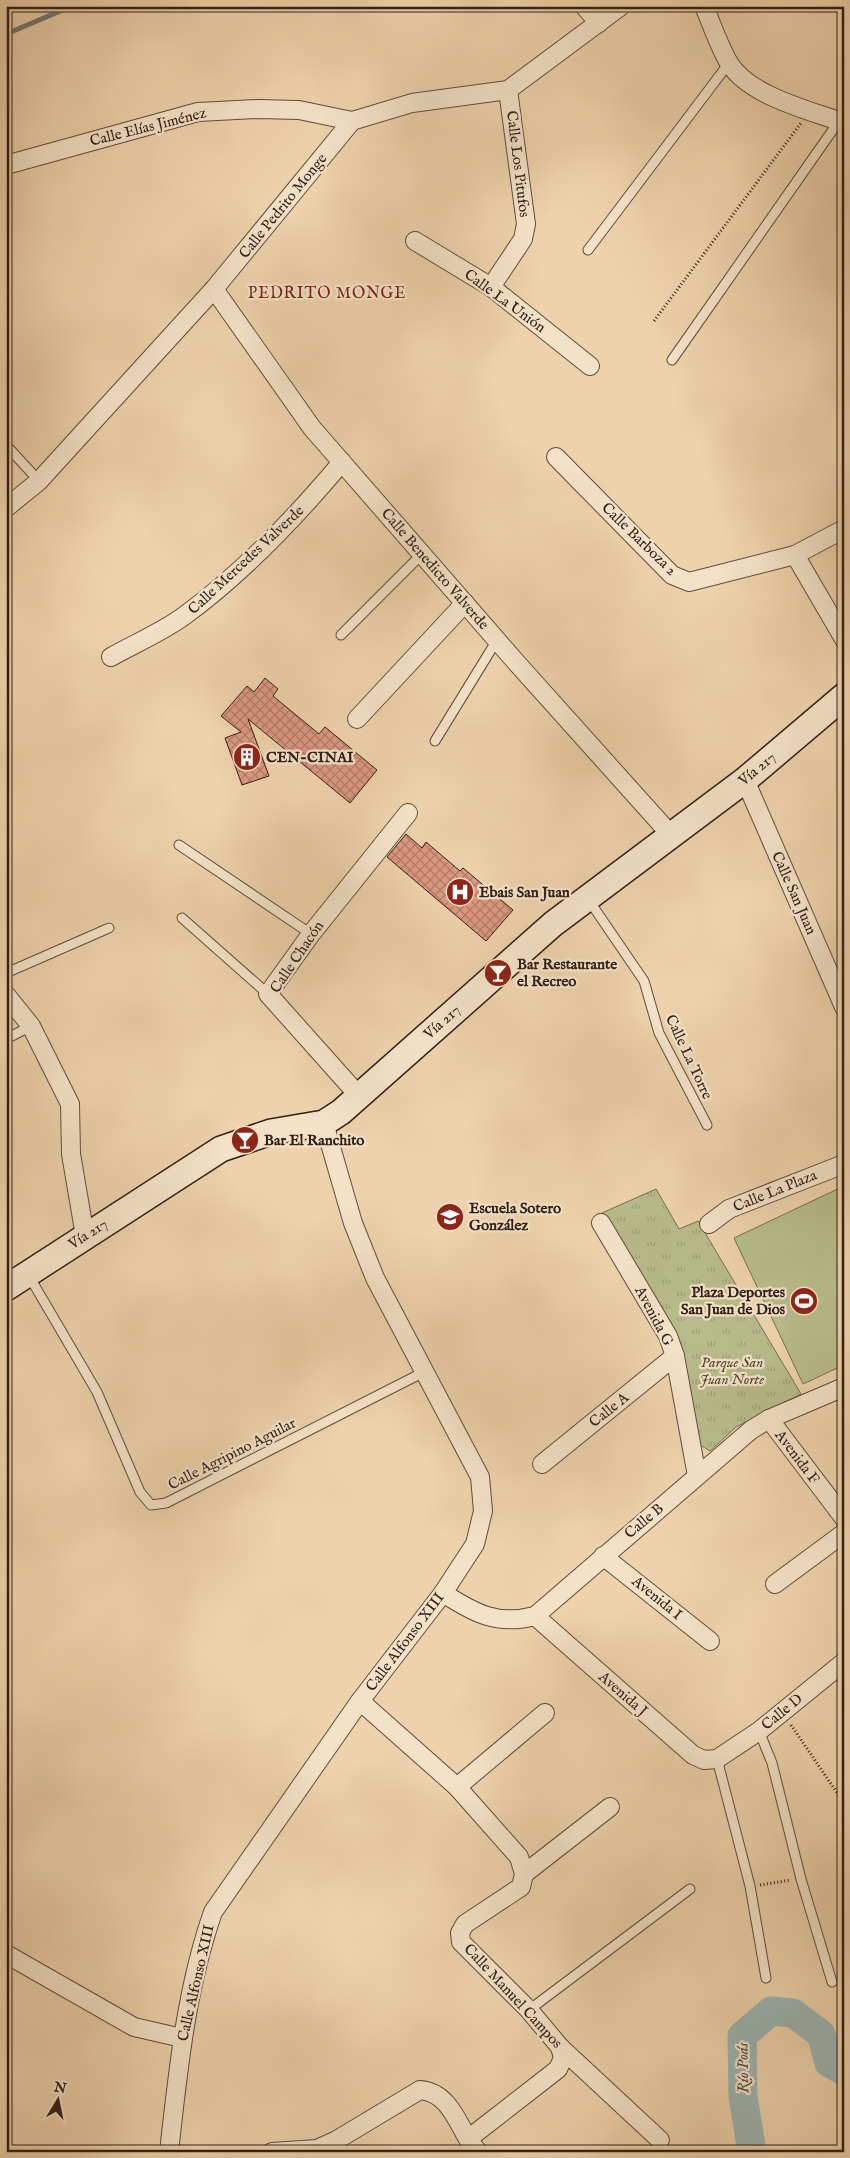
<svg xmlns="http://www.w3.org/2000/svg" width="850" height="2158" font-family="'IM FELL English',serif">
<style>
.grass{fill:#b7bc8a;stroke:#746e51}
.park{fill:url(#park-tufts);stroke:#746e51}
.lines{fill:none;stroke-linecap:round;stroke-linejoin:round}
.stream{stroke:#717975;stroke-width:5}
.river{stroke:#9cb5b3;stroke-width:29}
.building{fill:url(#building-cross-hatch);stroke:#312018}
.lane-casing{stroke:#604c3d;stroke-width:11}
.street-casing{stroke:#604c3d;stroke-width:20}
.secondary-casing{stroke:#312018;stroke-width:28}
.path{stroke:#312018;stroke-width:3;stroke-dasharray:1 2.5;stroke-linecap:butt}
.lane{stroke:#f4e2c8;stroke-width:9}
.street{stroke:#f4e2c8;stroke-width:18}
.secondary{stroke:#f4e2c8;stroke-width:25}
.labels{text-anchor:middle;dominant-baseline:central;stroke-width:4.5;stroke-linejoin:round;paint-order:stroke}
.street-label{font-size:15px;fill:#312018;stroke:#f4e2c8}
.poi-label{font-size:15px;font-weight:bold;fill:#312018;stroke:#f4e2c8;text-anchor:start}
.park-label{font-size:15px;font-style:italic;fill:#524734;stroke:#f4e2c8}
.neighbourhood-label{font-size:16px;letter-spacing:1px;fill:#7a1f14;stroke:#f4e2c8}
.water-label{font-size:16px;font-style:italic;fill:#514d46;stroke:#f4e2c8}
</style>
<defs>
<pattern id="park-tufts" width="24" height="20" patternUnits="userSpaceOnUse" patternTransform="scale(1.25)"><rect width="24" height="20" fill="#b7bc8a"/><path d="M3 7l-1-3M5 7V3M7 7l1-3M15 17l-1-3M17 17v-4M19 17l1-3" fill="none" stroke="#9ea176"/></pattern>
<pattern id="building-cross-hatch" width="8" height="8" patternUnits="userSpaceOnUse" patternTransform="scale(1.25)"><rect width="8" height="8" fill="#dc9880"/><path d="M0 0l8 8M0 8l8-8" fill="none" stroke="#b37c68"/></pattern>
</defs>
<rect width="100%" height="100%" fill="#eed2ab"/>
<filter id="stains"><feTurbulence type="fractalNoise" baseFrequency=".004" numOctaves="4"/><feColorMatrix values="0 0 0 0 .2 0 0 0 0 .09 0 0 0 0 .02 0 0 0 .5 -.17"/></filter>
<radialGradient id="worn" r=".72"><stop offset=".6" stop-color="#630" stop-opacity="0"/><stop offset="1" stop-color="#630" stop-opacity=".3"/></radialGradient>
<polygon class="grass" points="844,1186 844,1365 803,1384 734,1238"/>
<polygon class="park" points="656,1189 679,1229 698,1221 801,1394 736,1427 710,1451 697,1443 664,1318 602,1213"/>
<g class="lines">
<polyline class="stream" points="11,32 72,6"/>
<polyline class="river" points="752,2152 743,2097 742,2036 771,2011 793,2013 821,2034 829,2063 844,2071"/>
</g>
<g class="building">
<polygon points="265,678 278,689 273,696 319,734 325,727 377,770 350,803 248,719 269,776 242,785 225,738 241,732 221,716 247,686 254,692"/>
<polygon points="406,834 422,848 426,842 460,871 463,868 513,910 486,941 387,857"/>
</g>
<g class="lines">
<defs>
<g id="lane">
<polyline points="588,250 729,63"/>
<polyline points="672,360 839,121"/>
<polyline points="6,445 39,481"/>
<polyline points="341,635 422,554"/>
<polyline points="435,741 497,640"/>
<polyline points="179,845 311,934"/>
<polyline points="588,899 644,981 659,1033 707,1125"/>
<polyline points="182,918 268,994"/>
<polyline points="6,973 109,928"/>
<polyline points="6,1039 31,1026"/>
<polyline points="29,1276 97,1392 140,1492 151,1505 166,1503 424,1372"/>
<polyline points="759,1731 772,1763 801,1879 832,1982"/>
<polyline points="717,1759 750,1886 766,1978"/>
<polyline points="529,2010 690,1889"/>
</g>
<g id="street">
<polyline points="584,6 599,23"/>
<path d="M 704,6 C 712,25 719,46 729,63 C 749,96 809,110 844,123"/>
<polyline points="6,165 198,112 258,109 299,110 352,121"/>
<polyline points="415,241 491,287 590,366"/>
<polyline points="491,287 523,239 526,224 508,90"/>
<polyline points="214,289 312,428 515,661 671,835"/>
<polyline points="556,457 672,575 689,582 795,555"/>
<polyline points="6,508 39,481 214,289 352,121 412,103 508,90 621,6"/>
<polyline points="844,529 795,555 844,639"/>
<path d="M 111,657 C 134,644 162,632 184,616 C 243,573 295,518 342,462"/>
<polyline points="357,719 465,603"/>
<polyline points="745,780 844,1007"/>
<polyline points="6,995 31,1026 70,1104 71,1154 85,1236"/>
<polyline points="359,1096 268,994 311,934 408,813"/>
<polyline points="601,1223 668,1336 675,1356 697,1476"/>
<polyline points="709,1224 729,1209 844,1164"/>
<polyline points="769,1419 844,1518"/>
<polyline points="542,1464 675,1356"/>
<polyline points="603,1556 710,1641"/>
<polyline points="775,1584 844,1533"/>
<path d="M 443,1593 C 474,1613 497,1626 535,1616 L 751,1430 L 769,1419 L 844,1387"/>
<polyline points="535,1616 693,1755 704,1760 717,1759 759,1731 844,1662"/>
<polyline points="360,1701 457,1787 519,1857 524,1874 521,1887 465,1924 460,1933 461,1942 529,2010 560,2047 660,2140"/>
<polyline points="457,1787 545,1713"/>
<polyline points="524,1874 610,1807"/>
<polyline points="6,1954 134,2027 182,2038"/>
<path d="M 169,2152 C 178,2071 186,1989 213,1912 L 360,1701 L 443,1593 L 475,1544 L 483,1511 L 480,1477 L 375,1278 L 353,1223 L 324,1123"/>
<path d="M 272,2152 L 317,2149 L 335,2141 L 420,2090 C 447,2092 456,2119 468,2139"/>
<polyline points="478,2152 468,2139 558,2069 563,2058 560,2047"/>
</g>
<polyline id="secondary" points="6,1288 221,1149 271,1132 324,1123 341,1112 553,924 745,780 844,696"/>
</defs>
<use href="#lane" class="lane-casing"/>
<use href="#street" class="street-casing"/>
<use href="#secondary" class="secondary-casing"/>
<g class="path">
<polyline points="654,321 801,123"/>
<polyline points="791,1725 844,1803"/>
<polyline points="760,1885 791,1880"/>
</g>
<use href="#lane" class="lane"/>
<use href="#street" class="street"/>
<use href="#secondary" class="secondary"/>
</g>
<defs>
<symbol id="building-disc" viewBox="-11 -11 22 22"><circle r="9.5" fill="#8f2418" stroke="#f4e2c8"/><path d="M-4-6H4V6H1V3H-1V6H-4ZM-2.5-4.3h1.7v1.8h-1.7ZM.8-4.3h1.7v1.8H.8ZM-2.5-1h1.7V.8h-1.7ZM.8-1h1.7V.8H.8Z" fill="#fff"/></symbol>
<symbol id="hospital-disc" viewBox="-11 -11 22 22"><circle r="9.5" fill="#8f2418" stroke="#f4e2c8"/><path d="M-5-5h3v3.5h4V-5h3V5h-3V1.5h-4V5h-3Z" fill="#fff"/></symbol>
<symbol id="bar-disc" viewBox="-11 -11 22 22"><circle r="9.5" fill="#8f2418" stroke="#f4e2c8"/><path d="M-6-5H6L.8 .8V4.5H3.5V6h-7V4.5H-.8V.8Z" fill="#fff"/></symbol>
<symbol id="school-disc" viewBox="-11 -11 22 22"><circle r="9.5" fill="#8f2418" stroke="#f4e2c8"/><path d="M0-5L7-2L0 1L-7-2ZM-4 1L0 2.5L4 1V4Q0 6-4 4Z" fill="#fff"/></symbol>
<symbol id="stadium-disc" viewBox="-11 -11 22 22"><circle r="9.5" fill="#8f2418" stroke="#f4e2c8"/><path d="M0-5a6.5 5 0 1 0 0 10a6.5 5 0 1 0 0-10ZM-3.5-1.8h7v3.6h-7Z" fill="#fff"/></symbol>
</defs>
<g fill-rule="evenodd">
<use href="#building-disc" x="231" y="741" width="32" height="32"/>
<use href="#hospital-disc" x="444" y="876" width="32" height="32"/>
<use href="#bar-disc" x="482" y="957" width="32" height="32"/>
<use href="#bar-disc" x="229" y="1124" width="32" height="32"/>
<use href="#school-disc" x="434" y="1201" width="32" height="32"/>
<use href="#stadium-disc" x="788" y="1285" width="32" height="32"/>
</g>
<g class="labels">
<g class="street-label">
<text transform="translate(148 127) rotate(-14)">Calle Elías Jiménez</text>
<text transform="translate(518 164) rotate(83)">Calle Los Pitufos</text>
<text transform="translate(283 206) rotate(-51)">Calle Pedrito Monge</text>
<text transform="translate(505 301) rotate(36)">Calle La Unión</text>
<text transform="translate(639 539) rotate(44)">Calle Barboza 2</text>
<text transform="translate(246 560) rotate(-43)">Calle Mercedes Valverde</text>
<text transform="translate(435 569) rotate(49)">Calle Benedicto Valverde</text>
<text transform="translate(757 769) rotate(-40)">Vía 217</text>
<text transform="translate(794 893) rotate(66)">Calle San Juan</text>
<text transform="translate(297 957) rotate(-56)">Calle Chacón</text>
<text transform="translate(442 1022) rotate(-42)">Vía 217</text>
<text transform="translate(689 1057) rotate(65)">Calle La Torre</text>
<text transform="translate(775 1191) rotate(-22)">Calle La Plaza</text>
<text transform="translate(88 1234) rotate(-33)">Vía 217</text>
<text transform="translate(654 1316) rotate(62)">Avenida G</text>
<text transform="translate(609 1410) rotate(-39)">Calle A</text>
<text transform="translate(232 1454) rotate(-27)">Calle Agripino Aguilar</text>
<text transform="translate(797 1457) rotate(53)">Avenida F</text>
<text transform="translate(644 1521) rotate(-40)">Calle B</text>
<text transform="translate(657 1598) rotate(39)">Avenida I</text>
<text transform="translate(405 1642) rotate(-53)">Calle Alfonso XIII</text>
<text transform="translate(623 1694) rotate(41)">Avenida J</text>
<text transform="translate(782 1712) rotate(-39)">Calle D</text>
<text transform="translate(196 1983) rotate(-77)">Calle Alfonso XIII</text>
<text transform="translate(513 1996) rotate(47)">Calle Manuel Campos</text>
</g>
<g class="poi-label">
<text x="266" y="757">CEN-CINAI</text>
<text x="479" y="892">Ebais San Juan</text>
<text x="517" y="964">Bar Restaurante<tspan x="517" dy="17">el Recreo</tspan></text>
<text x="264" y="1140">Bar El Ranchito</text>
<text x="469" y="1208">Escuela Sotero<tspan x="469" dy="17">González</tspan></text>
<text x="785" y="1292" text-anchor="end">Plaza Deportes<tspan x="785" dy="17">San Juan de Dios</tspan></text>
</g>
<g class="park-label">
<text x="732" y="1362">Parque San<tspan x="732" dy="17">Juan Norte</tspan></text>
</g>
<g class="neighbourhood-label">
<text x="327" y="294">PEDRITO MONGE</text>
</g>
<g class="water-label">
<text transform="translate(744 2068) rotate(-91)">Río Poás</text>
</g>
</g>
<rect width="850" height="2158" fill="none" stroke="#eed2ab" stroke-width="25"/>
<rect x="8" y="8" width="835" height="2143" fill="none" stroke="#312018" stroke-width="2.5"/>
<rect x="12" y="12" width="825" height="2133" fill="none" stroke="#312018"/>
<g transform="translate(58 2100) rotate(10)" stroke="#f4e2c8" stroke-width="4" paint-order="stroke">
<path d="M0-4L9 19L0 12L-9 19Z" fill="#312018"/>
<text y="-8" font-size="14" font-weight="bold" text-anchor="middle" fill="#312018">N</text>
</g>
<rect width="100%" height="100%" filter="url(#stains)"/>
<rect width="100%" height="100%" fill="url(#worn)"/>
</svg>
